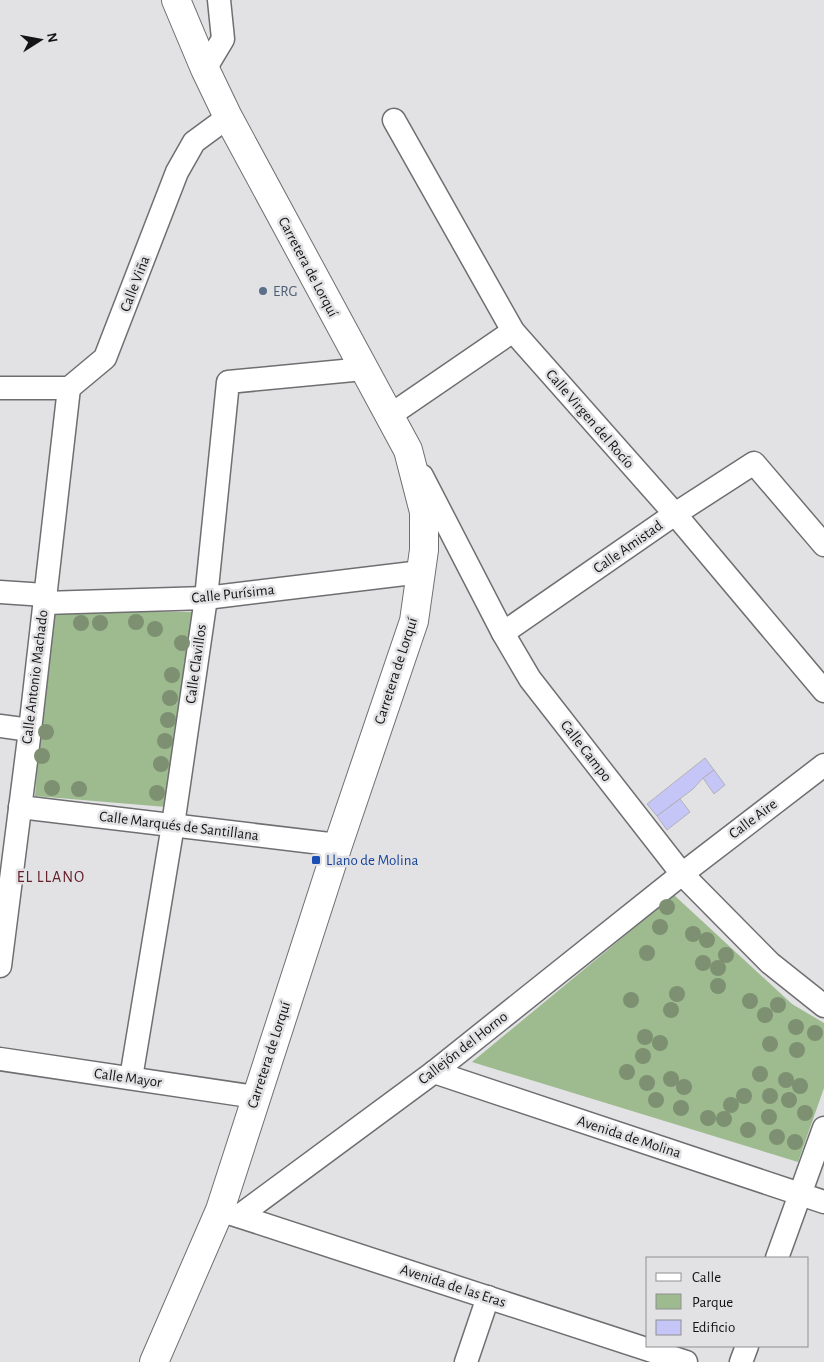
<svg xmlns="http://www.w3.org/2000/svg" width="824" height="1362" font-family="'Alegreya Sans',sans-serif">
<style>
.green{fill:#9ebb8f}
.building{fill:#c5c5f8;stroke:#b1b1b5}
.lines{fill:none;stroke-linecap:round;stroke-linejoin:round}
.street-casing{stroke:#6f6f72;stroke-width:25}
.secondary-casing{stroke:#6f6f72;stroke-width:30}
.street{stroke:#fff;stroke-width:22}
.secondary{stroke:#fff;stroke-width:28}
.tree{fill:#7d9071}
.service-dot{fill:#5c6f8a;stroke:#e2e2e5;stroke-width:2}
.transit-dot{fill:#1a4fb4;stroke:#e2e2e5;stroke-width:2}
.labels{text-anchor:middle;dominant-baseline:central;stroke-width:5;stroke-linejoin:round;paint-order:stroke}
.street-label{font-size:15px;fill:#141415;stroke:#e2e2e5}
.service-label{font-size:15px;fill:#4e5e75;stroke:#e2e2e5;text-anchor:start}
.transit-label{font-size:15px;fill:#164399;stroke:#e2e2e5;text-anchor:start}
.neighbourhood-label{font-size:16px;letter-spacing:1px;fill:#66202c;stroke:#e2e2e5}
</style>
<rect width="100%" height="100%" fill="#e2e2e5"/>
<g class="green">
<polygon points="50,611 195,612 166,807 35,796"/>
<polygon points="674,895 792,1004 824,1023 824,1088 798,1162 472,1062"/>
</g>
<g class="building">
<polygon points="705,758 714,770 703,778 693,789 657,816 647,804"/>
<polygon points="714,770 725,785 714,794 703,778"/>
<polygon points="680,799 690,812 667,830 657,816"/>
</g>
<g class="lines">
<defs>
<g id="street">
<polyline points="205,69 223,39 219,0"/>
<polyline points="394,120 513,331 675,514 824,691"/>
<polyline points="0,388 69,388 105,358 177,172 194,142 228,117"/>
<polyline points="389,416 513,331"/>
<polyline points="422,476 503,633 530,679 682,874 770,963 824,1006"/>
<polyline points="0,592 45,595"/>
<polyline points="44,603 206,598 421,572"/>
<polyline points="503,633 675,514 754,463 824,545"/>
<polyline points="0,726 30,730"/>
<polyline points="20,807 338,845"/>
<polyline points="0,966 30,730 69,388"/>
<polyline points="0,1059 256,1097"/>
<polyline points="434,1072 824,1202"/>
<polyline points="131,1078 173,825 206,598 228,382 364,369"/>
<polyline points="229,1213 686,1362"/>
<polyline points="239,1216 434,1072 682,874 824,765"/>
<polyline points="777,1258 824,1128"/>
<polyline points="466,1362 488,1297"/>
<polyline points="741,1362 747,1346"/>
</g>
<polyline id="secondary" points="154,1362 220,1210 338,845 414,621 424,550 424,512 408,450 228,117 205,69 176,0"/>
</defs>
<use href="#street" class="street-casing"/>
<use href="#secondary" class="secondary-casing"/>
<use href="#street" class="street"/>
<use href="#secondary" class="secondary"/>
</g>
<g class="tree">
<circle cx="136" cy="622" r="8"/>
<circle cx="81" cy="623" r="8"/>
<circle cx="100" cy="623" r="8"/>
<circle cx="155" cy="629" r="8"/>
<circle cx="182" cy="643" r="8"/>
<circle cx="172" cy="675" r="8"/>
<circle cx="170" cy="698" r="8"/>
<circle cx="168" cy="720" r="8"/>
<circle cx="46" cy="732" r="8"/>
<circle cx="165" cy="741" r="8"/>
<circle cx="42" cy="756" r="8"/>
<circle cx="161" cy="764" r="8"/>
<circle cx="52" cy="788" r="8"/>
<circle cx="79" cy="789" r="8"/>
<circle cx="157" cy="793" r="8"/>
<circle cx="667" cy="907" r="8"/>
<circle cx="660" cy="927" r="8"/>
<circle cx="693" cy="934" r="8"/>
<circle cx="707" cy="940" r="8"/>
<circle cx="647" cy="953" r="8"/>
<circle cx="726" cy="955" r="8"/>
<circle cx="703" cy="963" r="8"/>
<circle cx="718" cy="968" r="8"/>
<circle cx="718" cy="986" r="8"/>
<circle cx="677" cy="994" r="8"/>
<circle cx="631" cy="1000" r="8"/>
<circle cx="750" cy="1001" r="8"/>
<circle cx="778" cy="1005" r="8"/>
<circle cx="671" cy="1010" r="8"/>
<circle cx="765" cy="1015" r="8"/>
<circle cx="796" cy="1027" r="8"/>
<circle cx="815" cy="1033" r="8"/>
<circle cx="645" cy="1037" r="8"/>
<circle cx="660" cy="1043" r="8"/>
<circle cx="770" cy="1044" r="8"/>
<circle cx="797" cy="1050" r="8"/>
<circle cx="643" cy="1056" r="8"/>
<circle cx="627" cy="1072" r="8"/>
<circle cx="760" cy="1074" r="8"/>
<circle cx="671" cy="1079" r="8"/>
<circle cx="786" cy="1080" r="8"/>
<circle cx="647" cy="1083" r="8"/>
<circle cx="800" cy="1086" r="8"/>
<circle cx="684" cy="1087" r="8"/>
<circle cx="744" cy="1096" r="8"/>
<circle cx="770" cy="1096" r="8"/>
<circle cx="656" cy="1100" r="8"/>
<circle cx="789" cy="1100" r="8"/>
<circle cx="731" cy="1105" r="8"/>
<circle cx="681" cy="1108" r="8"/>
<circle cx="805" cy="1113" r="8"/>
<circle cx="769" cy="1117" r="8"/>
<circle cx="708" cy="1118" r="8"/>
<circle cx="724" cy="1119" r="8"/>
<circle cx="748" cy="1130" r="8"/>
<circle cx="777" cy="1137" r="8"/>
<circle cx="795" cy="1142" r="8"/>
</g>
<circle class="service-dot" cx="263" cy="291" r="5"/>
<rect class="transit-dot" x="311" y="855" width="10" height="10" rx="2.5"/>
<g class="labels">
<g class="street-label">
<text transform="translate(308 267) rotate(62)">Carretera de Lorquí</text>
<text transform="translate(135 284) rotate(-69)">Calle Viña</text>
<text transform="translate(590 419) rotate(49)">Calle Virgen del Rocío</text>
<text transform="translate(628 547) rotate(-35)">Calle Amistad</text>
<text transform="translate(233 594) rotate(-6)">Calle Purísima</text>
<text transform="translate(196 664) rotate(-82)">Calle Clavillos</text>
<text transform="translate(396 671) rotate(-72)">Carretera de Lorquí</text>
<text transform="translate(35 677) rotate(-83)">Calle Antonio Machado</text>
<text transform="translate(586 751) rotate(52)">Calle Campo</text>
<text transform="translate(753 819) rotate(-37)">Calle Aire</text>
<text transform="translate(179 826) rotate(7)">Calle Marqués de Santillana</text>
<text transform="translate(463 1048) rotate(-38)">Callejón del Horno</text>
<text transform="translate(269 1055) rotate(-72)">Carretera de Lorquí</text>
<text transform="translate(128 1078) rotate(8)">Calle Mayor</text>
<text transform="translate(629 1137) rotate(18)">Avenida de Molina</text>
<text transform="translate(453 1286) rotate(18)">Avenida de las Eras</text>
</g>
<g class="service-label">
<text x="273" y="291">ERG</text>
</g>
<g class="transit-label">
<text x="326" y="860">Llano de Molina</text>
</g>
<g class="neighbourhood-label">
<text x="51" y="877">EL LLANO</text>
</g>
</g>
<rect x="646" y="1257" width="162" height="90" fill="#e2e2e5" stroke="#909092"/>
<rect x="656" y="1273" width="25" height="8" fill="#ffffff" stroke="#909092"/>
<text x="692" y="1282" font-size="15" fill="#141415">Calle</text>
<rect x="656" y="1294" width="25" height="15" fill="#9ebb8f" stroke="#909092"/>
<text x="692" y="1307" font-size="15" fill="#141415">Parque</text>
<rect x="656" y="1320" width="25" height="15" fill="#c5c5f8" stroke="#909092"/>
<text x="692" y="1332" font-size="15" fill="#141415">Edificio</text>
<g transform="translate(40 40) rotate(79)" stroke="#e2e2e5" stroke-width="4" paint-order="stroke">
<path d="M0-4L9 19L0 12L-9 19Z" fill="#141415"/>
<text y="-8" font-size="14" font-weight="bold" text-anchor="middle" fill="#141415">N</text>
</g>
</svg>
